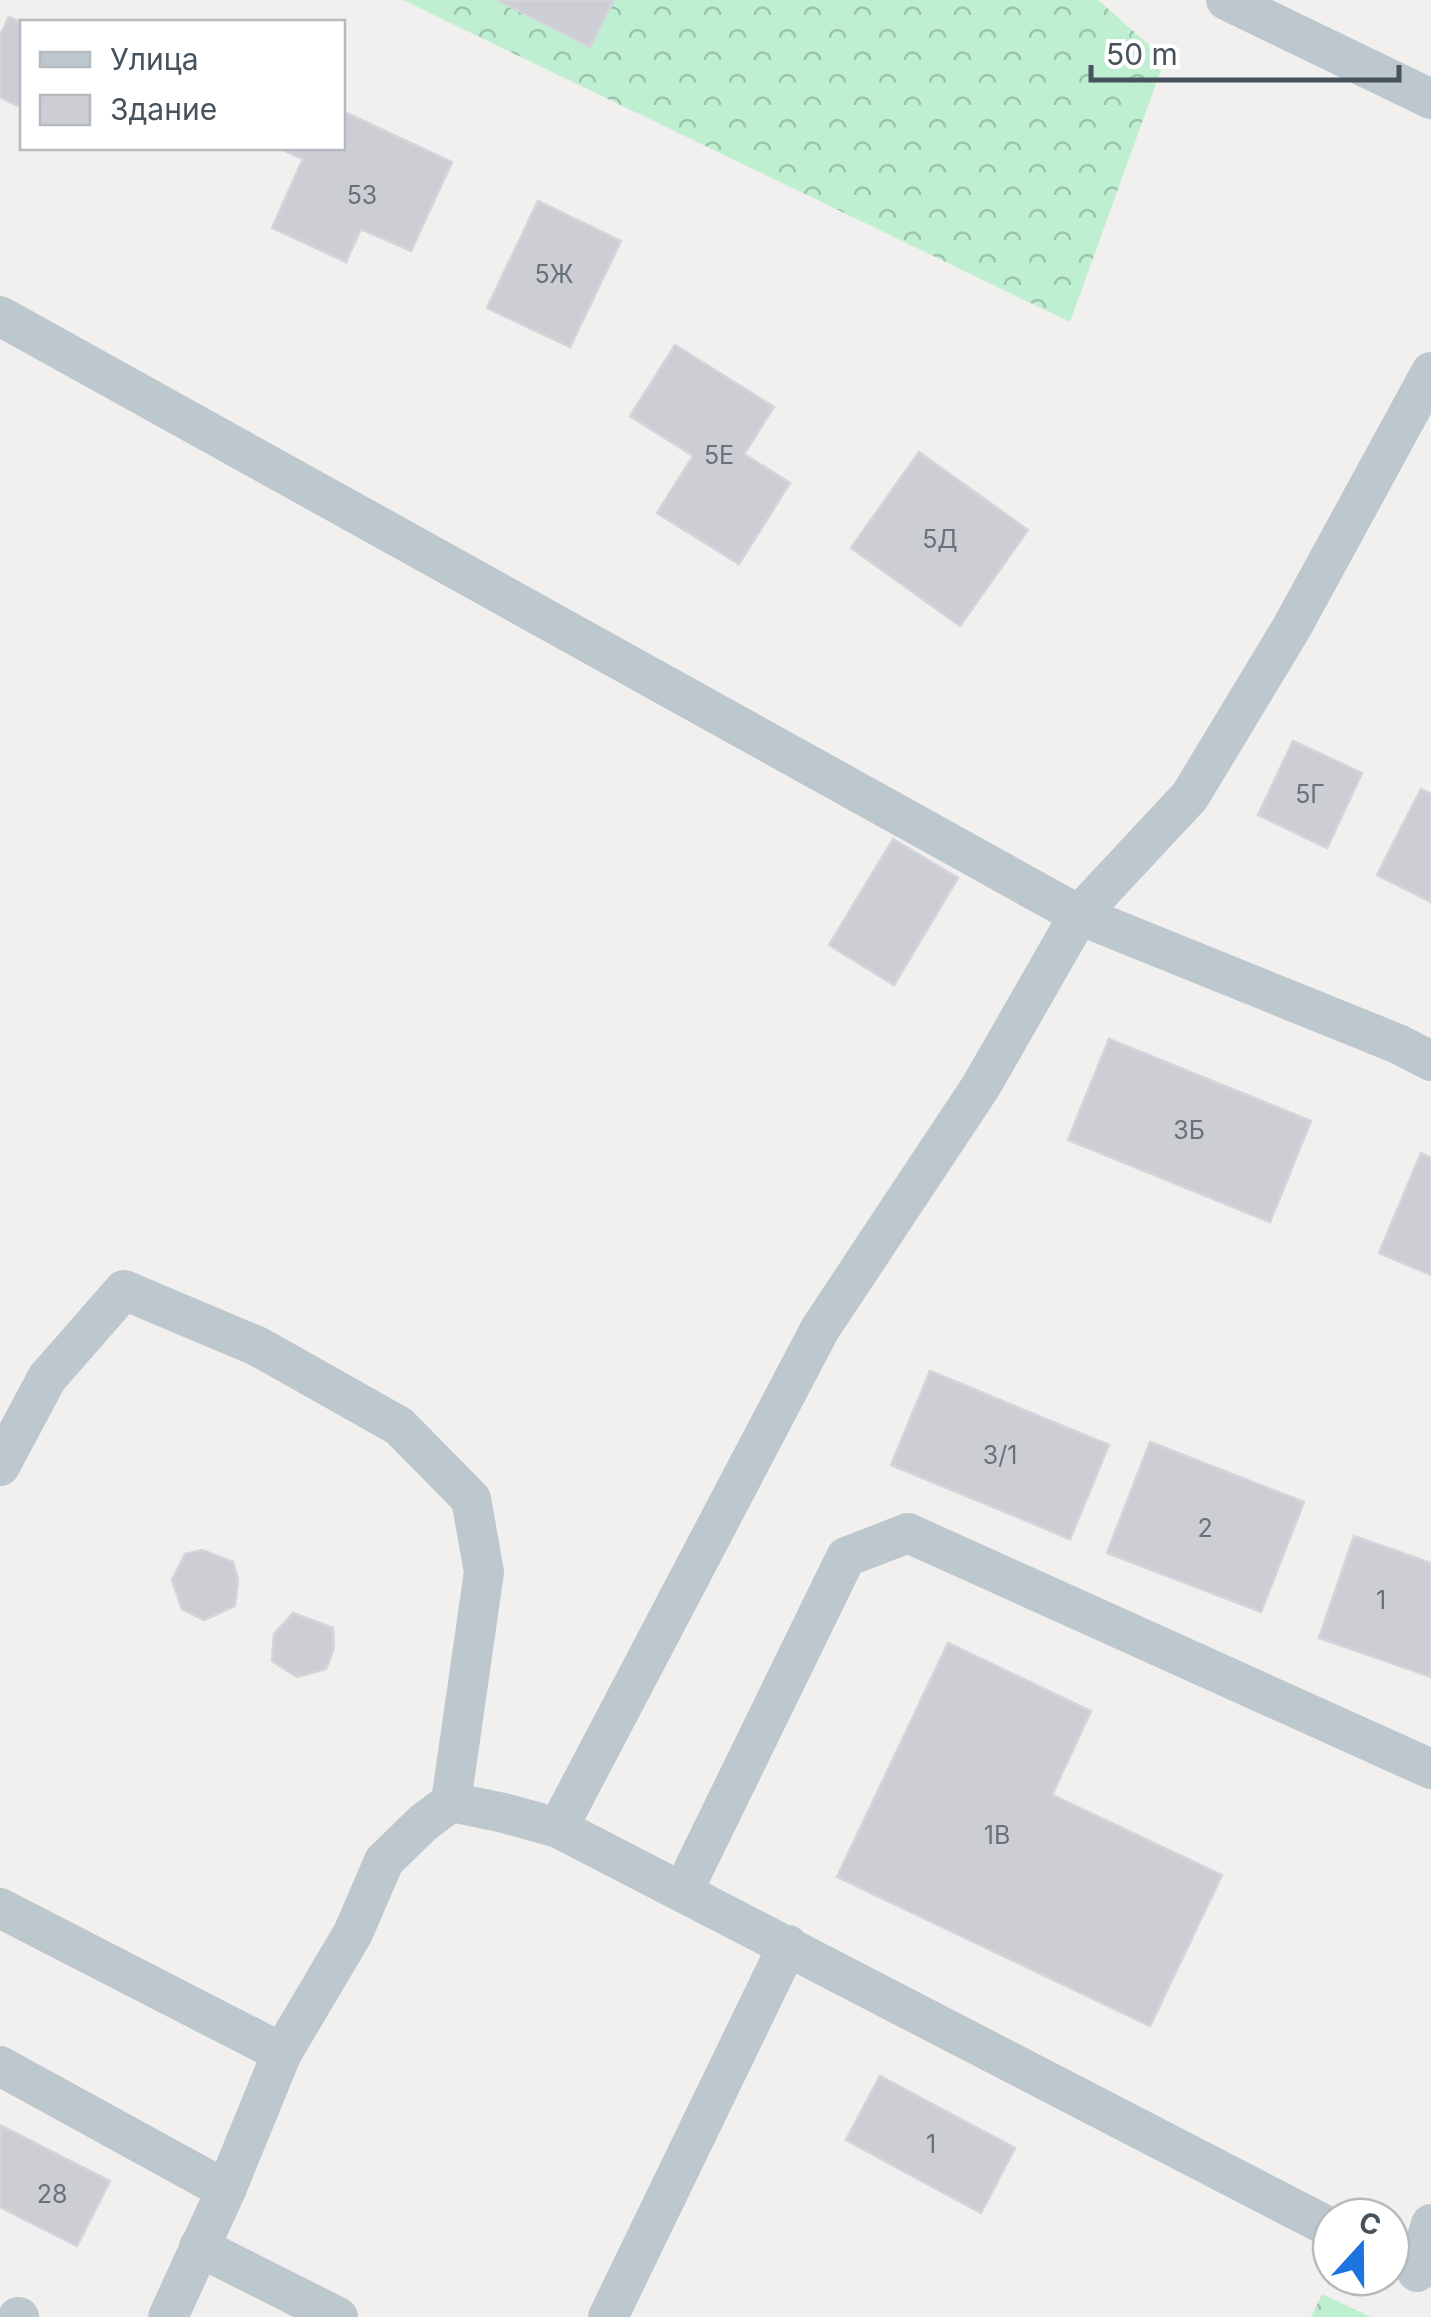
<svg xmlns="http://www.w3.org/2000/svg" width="1431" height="2317" font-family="Inter,sans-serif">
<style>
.forest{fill:url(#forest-crowns)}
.building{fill:#ccced4;stroke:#d3d5db;stroke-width:2.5}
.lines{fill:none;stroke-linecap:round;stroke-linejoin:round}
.minor{stroke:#bdc7ce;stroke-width:40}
.labels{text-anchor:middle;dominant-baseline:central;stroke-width:9;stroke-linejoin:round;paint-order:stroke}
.number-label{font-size:25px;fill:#68727a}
</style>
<defs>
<pattern id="forest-crowns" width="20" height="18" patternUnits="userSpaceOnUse" patternTransform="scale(2.5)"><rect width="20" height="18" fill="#beefd0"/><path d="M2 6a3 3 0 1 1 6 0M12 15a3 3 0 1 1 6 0" fill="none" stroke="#9cc4ac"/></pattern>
</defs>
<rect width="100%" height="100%" fill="#f2efef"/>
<g class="forest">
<polygon points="403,0 1098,0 1165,59 1070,322"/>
<polygon points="1322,2294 1371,2317 1311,2317"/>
</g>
<g class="building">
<polygon points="497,0 614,0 590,47"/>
<polygon points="9,17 22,23 22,108 0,97 0,35"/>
<polygon points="342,111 452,162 411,251 361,229 346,262 272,228 303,159 279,148 342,148"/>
<polygon points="538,201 621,241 570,347 487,308"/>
<polygon points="675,345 774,407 744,454 790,483 739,564 657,513 693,456 630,416"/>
<polygon points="919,452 1028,530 960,626 851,548"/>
<polygon points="1293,741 1362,773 1327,848 1258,815"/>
<polygon points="1421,789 1431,794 1431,902 1377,875"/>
<polygon points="893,839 958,878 894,985 829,945"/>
<polygon points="1109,1039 1311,1121 1270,1222 1068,1140"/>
<polygon points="1421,1153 1431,1158 1431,1275 1379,1253"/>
<polygon points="930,1371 1109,1445 1070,1539 891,1465"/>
<polygon points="1150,1442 1304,1502 1261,1612 1107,1553"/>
<polygon points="1354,1536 1431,1563 1431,1677 1319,1638"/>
<polygon points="202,1550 233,1562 238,1580 235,1606 204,1620 182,1609 172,1580 185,1554"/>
<polygon points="293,1613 333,1628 334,1648 326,1669 297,1677 272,1661 274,1634"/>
<polygon points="948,1643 1091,1711 1052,1795 1222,1875 1150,2026 837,1877"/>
<polygon points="880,2076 1015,2148 981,2213 846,2140"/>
<polygon points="0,2125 110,2181 77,2246 0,2207"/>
</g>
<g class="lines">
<g class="minor">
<polyline points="1226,0 1431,99"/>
<polyline points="0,316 1079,915 1398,1044 1431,1061"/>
<polyline points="0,1466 47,1378 124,1290 257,1346 399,1426 471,1499 484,1572 451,1802"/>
<polyline points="558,1828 820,1329 981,1086 1079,915 1190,796 1292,627 1431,372"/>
<polyline points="683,1891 846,1557 908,1533 1431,1769"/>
<polyline points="0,1908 282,2053"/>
<polyline points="0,2066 226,2190"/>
<polyline points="199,2247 338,2317"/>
<polyline points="1417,2272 1431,2224"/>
<polyline points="18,2317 19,2317"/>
<polyline points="168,2317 226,2190 282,2053 353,1933 384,1861 423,1823 451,1802 504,1813 558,1828 1331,2228"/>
<polyline points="608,2317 788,1945"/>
</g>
</g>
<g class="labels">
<g class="number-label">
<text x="362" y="195">5З</text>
<text x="554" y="274">5Ж</text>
<text x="719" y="455">5Е</text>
<text x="940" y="539">5Д</text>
<text x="1310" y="794">5Г</text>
<text x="1189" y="1130">3Б</text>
<text x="1000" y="1455">3/1</text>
<text x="1205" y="1528">2</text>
<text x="1381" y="1600">1</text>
<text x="997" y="1835">1В</text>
<text x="931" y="2144">1</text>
<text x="52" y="2194">28</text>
</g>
</g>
<rect x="20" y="20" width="325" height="130" fill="#ffffff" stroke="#b5babe" stroke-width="2.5"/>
<rect x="40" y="52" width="50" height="15" fill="#bdc7ce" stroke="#b5babe" stroke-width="2.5"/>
<text x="110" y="70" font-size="30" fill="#47535c">Улица</text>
<rect x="40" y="95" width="50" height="30" fill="#ccced4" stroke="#b5babe" stroke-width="2.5"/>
<text x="110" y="120" font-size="30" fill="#47535c">Здание</text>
<g transform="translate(1361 2247) rotate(21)"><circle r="48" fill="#ffffff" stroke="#b5babe" stroke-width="2.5"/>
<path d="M0-8L18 38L0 25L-18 38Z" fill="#1b74e0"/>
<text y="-15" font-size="28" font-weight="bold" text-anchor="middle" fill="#47535c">С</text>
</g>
<path d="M1091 65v15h308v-15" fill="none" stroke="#47535c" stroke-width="5"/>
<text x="1106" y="65" font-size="30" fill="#47535c" stroke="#ffffff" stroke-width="8" paint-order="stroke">50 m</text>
</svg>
